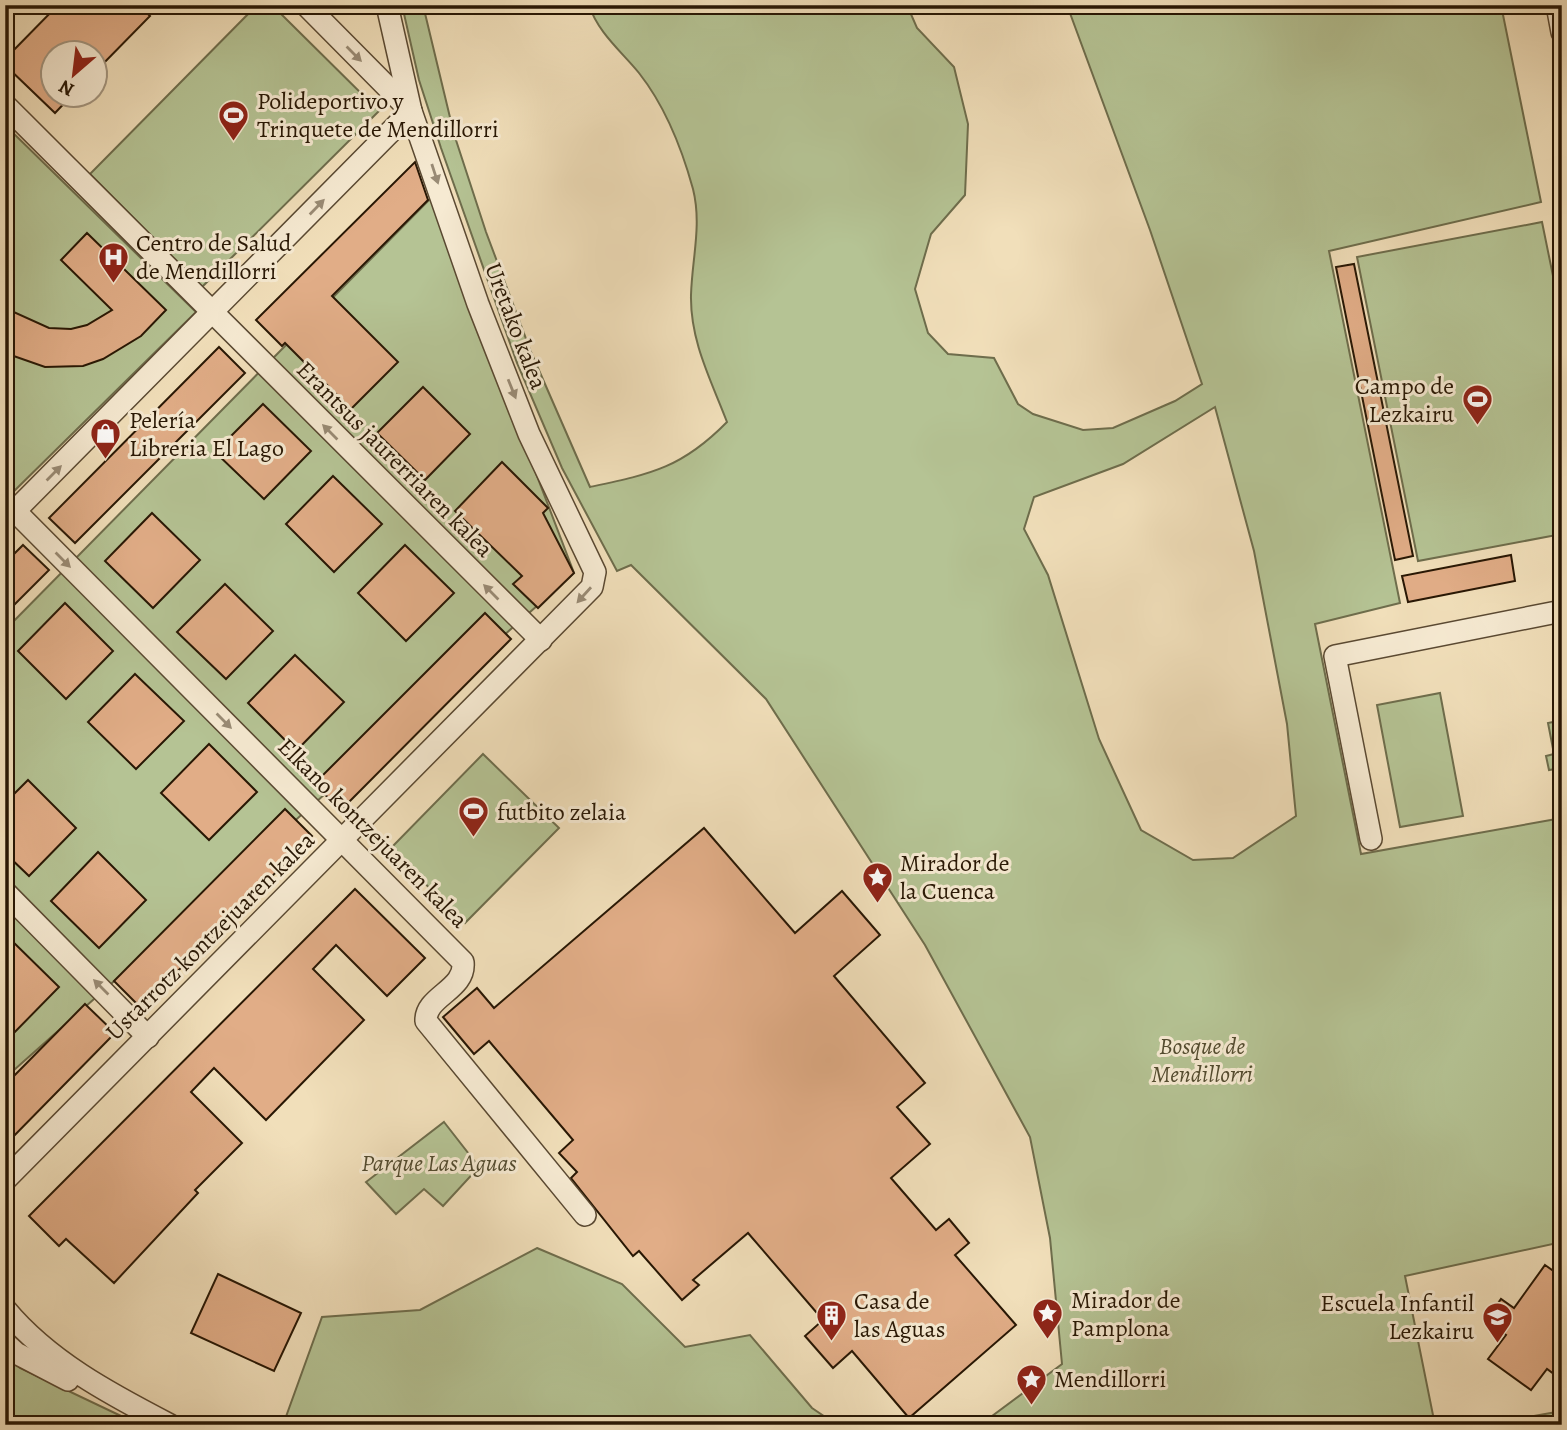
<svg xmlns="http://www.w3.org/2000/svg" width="1567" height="1430" font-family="Alegreya,serif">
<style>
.green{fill:#b5c394;stroke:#6e6d4c;stroke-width:2;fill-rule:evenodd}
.building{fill:#e1ad87;stroke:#281704;stroke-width:2}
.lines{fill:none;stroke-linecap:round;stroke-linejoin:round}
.minor-casing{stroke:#5a4932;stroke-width:24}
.minor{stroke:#f6ead2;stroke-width:21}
.oneway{fill:#998b75}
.labels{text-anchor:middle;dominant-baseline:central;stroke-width:6;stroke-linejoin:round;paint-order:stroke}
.poi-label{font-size:24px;fill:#281704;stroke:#f6ead2;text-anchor:start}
.street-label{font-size:24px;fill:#281704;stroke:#f6ead2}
.park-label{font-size:24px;font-style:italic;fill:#524b2f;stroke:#f6ead2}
</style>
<rect width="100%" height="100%" fill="#f1dfba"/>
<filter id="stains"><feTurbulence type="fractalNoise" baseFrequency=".00286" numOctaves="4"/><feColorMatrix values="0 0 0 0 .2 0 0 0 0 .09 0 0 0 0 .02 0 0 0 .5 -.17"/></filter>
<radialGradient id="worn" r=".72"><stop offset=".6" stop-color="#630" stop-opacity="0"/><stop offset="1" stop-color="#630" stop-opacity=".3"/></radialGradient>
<g class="green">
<polygon points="257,5 272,5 379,111 202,287 90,174"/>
<path d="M 402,5 L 423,5 L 454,134 L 486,232 L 531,352 L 590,487 C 651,474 682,468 727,422 C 711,380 690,341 691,295 C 692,259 702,225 693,189 C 682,149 665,106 639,73 C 622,52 598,33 589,5 L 907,5 L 917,28 L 954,67 L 968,124 L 965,195 L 931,234 L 915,289 L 928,333 L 948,354 L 994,358 L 1018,404 L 1033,414 L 1083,430 L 1113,428 L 1175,401 L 1202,384 L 1150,230 L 1067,5 L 1501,5 L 1541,202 L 1329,251 L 1400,603 L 1315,624 L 1361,854 L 1562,818 L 1562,1242 L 1405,1276 L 1435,1425 L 980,1425 L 1062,1364 L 1050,1238 L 1030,1137 L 925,945 L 766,699 L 631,565 L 617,571 L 562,468 L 517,363 L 441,148 L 419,80 ZM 1215,407 L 1254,551 L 1287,724 L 1296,816 L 1233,858 L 1193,860 L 1141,830 L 1099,739 L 1048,575 L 1024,529 L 1034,497 L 1123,464 Z"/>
<polygon points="5,125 196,312 5,500"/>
<polygon points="431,198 574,573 5,1078 5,630"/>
<polygon points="1542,222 1562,320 1562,534 1418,561 1357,257"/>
<polygon points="1440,693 1463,816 1400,827 1377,705"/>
<polygon points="1558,721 1562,768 1549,770 1546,756 1554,754 1548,723"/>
<polygon points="483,754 559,828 465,923 390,849"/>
<polygon points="444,1122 479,1167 443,1206 424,1189 396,1214 366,1182"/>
<polygon points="537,1248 622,1284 685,1347 750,1335 812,1408 837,1425 283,1425 322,1317 420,1310"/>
<polygon points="5,1354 20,1368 140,1425 5,1425"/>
<polygon points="1562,1411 1562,1425 1484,1425"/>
</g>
<g class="building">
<polygon points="58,5 139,5 150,16 94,73 94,52 52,52 52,94 73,94 55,113 5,65 5,59"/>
<polygon points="415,162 428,200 332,296 398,362 351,409 285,343 282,346 256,320"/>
<polygon points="87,233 166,310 141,336 103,359 83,366 45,367 5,353 5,308 49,328 71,329 87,325 112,310 61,260"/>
<polygon points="1354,264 1413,556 1395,560 1336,267"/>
<polygon points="219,347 245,373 75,543 49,518"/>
<polygon points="423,387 470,434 425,480 377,433"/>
<polygon points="263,404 311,451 264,499 215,452"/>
<polygon points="502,462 548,508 543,513 574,573 538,608 513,584 522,576 455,511"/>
<polygon points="333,476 382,524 334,572 286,524"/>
<polygon points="152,513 200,560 153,608 105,561"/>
<polygon points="23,545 49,570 5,614 5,563"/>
<polygon points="405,545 454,593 406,641 358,593"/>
<polygon points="1511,555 1515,581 1408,602 1402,576"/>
<polygon points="225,584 273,631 226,679 177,632"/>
<polygon points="65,603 113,651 66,699 18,651"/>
<polygon points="485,613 511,639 341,810 314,784"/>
<polygon points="295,655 344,702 296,751 248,703"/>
<polygon points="135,674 184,721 136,769 88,722"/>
<polygon points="209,744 257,792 209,840 161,793"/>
<polygon points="28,780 76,828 29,876 5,853 5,803"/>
<polygon points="285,809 312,836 141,1008 114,981"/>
<polygon points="704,828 795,933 842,891 880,935 834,976 925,1083 897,1107 930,1144 891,1178 936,1230 949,1219 969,1243 955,1255 1016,1325 909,1418 852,1351 833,1368 805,1336 823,1320 748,1233 693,1280 699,1285 682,1300 639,1251 633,1256 571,1178 577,1172 559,1153 573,1140 489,1041 474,1054 443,1017 477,988 494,1008"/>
<polygon points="98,852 146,900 99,948 51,901"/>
<polygon points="355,889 425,958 387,996 336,945 313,969 364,1020 266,1120 214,1068 191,1092 242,1143 195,1190 198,1193 114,1283 66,1239 59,1246 29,1216"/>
<polygon points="5,934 59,987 5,1042"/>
<polygon points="85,1004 115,1033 5,1145 5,1085"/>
<polygon points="1545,1265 1562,1277 1562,1380 1547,1369 1531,1390 1488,1359 1506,1335 1486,1320 1501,1299 1514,1308"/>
<polygon points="218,1274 301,1313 274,1371 191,1333"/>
</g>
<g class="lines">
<defs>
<g id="minor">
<polyline points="306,5 411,111"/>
<polyline points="1557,5 1562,32"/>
<polyline points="5,105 541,640"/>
<path d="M 15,511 L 463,962 C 466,990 425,996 426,1021 L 585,1215"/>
<polyline points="6,520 411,111"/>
<polyline points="1371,839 1335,656 1562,611"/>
<polyline points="5,892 148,1037"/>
<polyline points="5,1180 592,587 595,572 529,434 478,304 411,111 387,5"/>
<path d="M 5,1309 C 48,1361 110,1394 170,1425"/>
<polyline points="5,1343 16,1353 68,1380"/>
</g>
</defs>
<use href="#minor" class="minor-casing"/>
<use href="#minor" class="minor"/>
</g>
<defs><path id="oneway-solid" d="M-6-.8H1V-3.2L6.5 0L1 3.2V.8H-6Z" transform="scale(1.75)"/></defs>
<g class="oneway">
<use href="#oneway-solid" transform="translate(354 54) rotate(45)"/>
<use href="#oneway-solid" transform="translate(435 174) rotate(72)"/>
<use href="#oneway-solid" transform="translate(317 207) rotate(-46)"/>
<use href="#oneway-solid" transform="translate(512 389) rotate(68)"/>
<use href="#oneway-solid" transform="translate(330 432) rotate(-135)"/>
<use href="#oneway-solid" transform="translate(54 473) rotate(-45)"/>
<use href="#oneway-solid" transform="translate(63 560) rotate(45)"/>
<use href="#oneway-solid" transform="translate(491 592) rotate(-135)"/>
<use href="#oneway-solid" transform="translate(584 595) rotate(132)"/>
<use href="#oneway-solid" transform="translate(224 721) rotate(45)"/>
<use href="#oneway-solid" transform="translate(101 987) rotate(-135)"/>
</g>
<defs>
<symbol id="stadium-pin" viewBox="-11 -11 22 30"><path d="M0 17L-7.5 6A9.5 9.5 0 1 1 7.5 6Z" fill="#8f2418" stroke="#f6ead2"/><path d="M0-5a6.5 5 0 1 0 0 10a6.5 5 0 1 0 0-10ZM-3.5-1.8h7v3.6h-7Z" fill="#fff"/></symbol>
<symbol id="hospital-pin" viewBox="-11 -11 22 30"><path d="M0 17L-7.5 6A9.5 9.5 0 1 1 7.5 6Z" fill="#8f2418" stroke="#f6ead2"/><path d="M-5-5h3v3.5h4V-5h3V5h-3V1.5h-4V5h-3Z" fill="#fff"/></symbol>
<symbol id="shop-pin" viewBox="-11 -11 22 30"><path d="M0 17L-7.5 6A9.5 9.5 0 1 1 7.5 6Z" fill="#8f2418" stroke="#f6ead2"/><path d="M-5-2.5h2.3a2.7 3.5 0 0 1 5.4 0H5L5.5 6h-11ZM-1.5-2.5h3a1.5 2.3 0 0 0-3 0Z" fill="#fff"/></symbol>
<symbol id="sight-pin" viewBox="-11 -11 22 30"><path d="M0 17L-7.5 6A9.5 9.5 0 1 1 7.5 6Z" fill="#8f2418" stroke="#f6ead2"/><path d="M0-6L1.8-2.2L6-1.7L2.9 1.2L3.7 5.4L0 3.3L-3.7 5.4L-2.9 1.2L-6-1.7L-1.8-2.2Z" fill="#fff"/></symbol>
<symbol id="building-pin" viewBox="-11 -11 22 30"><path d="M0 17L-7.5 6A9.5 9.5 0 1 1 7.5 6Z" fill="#8f2418" stroke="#f6ead2"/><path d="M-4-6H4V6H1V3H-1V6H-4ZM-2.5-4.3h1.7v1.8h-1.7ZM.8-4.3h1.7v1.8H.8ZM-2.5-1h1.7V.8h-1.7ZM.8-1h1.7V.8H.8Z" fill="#fff"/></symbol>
<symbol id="school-pin" viewBox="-11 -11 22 30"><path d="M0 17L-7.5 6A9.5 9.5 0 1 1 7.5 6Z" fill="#8f2418" stroke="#f6ead2"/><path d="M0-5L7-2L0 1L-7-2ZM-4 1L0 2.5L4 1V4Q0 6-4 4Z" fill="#fff"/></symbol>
</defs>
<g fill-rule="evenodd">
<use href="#stadium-pin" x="216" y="98" width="35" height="47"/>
<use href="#hospital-pin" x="96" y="240" width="35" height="47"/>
<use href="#stadium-pin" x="1460" y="382" width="35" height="47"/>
<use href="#shop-pin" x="88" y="416" width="35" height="47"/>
<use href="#stadium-pin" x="456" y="794" width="35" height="47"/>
<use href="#sight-pin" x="860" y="860" width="35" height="47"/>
<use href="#sight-pin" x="1030" y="1296" width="35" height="47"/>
<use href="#building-pin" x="814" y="1298" width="35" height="47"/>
<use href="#school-pin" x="1480" y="1300" width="35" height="47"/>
<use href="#sight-pin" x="1014" y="1362" width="35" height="47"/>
</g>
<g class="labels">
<g class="poi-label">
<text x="257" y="101">Polideportivo y<tspan x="257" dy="28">Trinquete de Mendillorri</tspan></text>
<text x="136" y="243">Centro de Salud<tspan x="136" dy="28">de Mendillorri</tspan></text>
<text x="1454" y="386" text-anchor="end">Campo de<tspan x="1454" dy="28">Lezkairu</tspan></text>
<text x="129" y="420">Pelería<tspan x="129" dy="28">Libreria El Lago</tspan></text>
<text x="497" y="812">futbito zelaia</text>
<text x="900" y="863">Mirador de<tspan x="900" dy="28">la Cuenca</tspan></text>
<text x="1071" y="1300">Mirador de<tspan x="1071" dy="28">Pamplona</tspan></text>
<text x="854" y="1301">Casa de<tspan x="854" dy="28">las Aguas</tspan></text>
<text x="1474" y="1303" text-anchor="end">Escuela Infantil<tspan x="1474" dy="28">Lezkairu</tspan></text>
<text x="1054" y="1379">Mendillorri</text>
</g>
<g class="street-label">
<text transform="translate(516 326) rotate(69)">Uretako kalea</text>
<text transform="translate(395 459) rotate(45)">Erantsus jaurerriaren kalea</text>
<text transform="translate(373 833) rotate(45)">Elkano kontzejuaren kalea</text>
<text transform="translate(210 936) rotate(-45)">Ustarrotz kontzejuaren kalea</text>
</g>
<g class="park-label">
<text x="1202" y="1046">Bosque de<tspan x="1202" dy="28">Mendillorri</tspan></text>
<text x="439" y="1163">Parque Las Aguas</text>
</g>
</g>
<rect width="1567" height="1430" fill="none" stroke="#f1dfba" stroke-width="28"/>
<rect x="7" y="7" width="1553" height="1416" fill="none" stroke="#281704" stroke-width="3.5"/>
<rect x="14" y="14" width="1539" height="1402" fill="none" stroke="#281704" stroke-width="2"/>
<g transform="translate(74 74) rotate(208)"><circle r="33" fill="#f6ead2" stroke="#a49680" stroke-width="2"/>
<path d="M0-5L12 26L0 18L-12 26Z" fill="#8f2418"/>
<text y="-10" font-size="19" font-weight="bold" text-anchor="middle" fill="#281704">N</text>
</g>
<rect width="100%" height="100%" filter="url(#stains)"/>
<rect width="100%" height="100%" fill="url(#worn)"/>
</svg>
